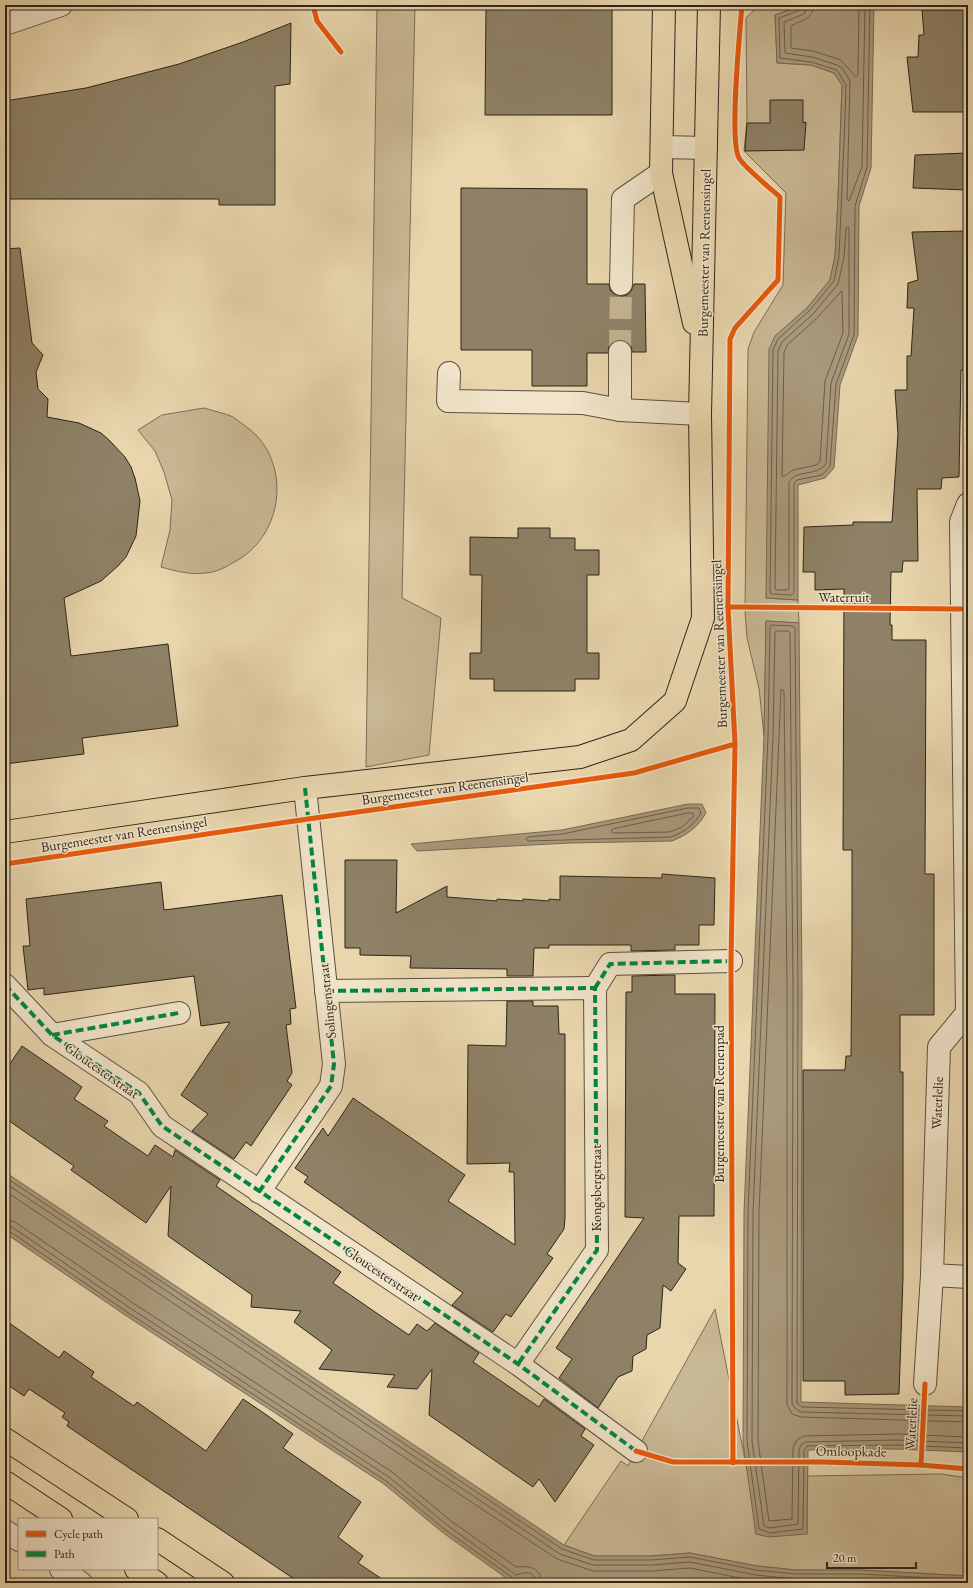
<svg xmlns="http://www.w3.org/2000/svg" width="973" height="1588" font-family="'EB Garamond',serif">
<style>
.green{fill:#c9b894;stroke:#7a6e57}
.water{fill:#a9997b;stroke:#776a54}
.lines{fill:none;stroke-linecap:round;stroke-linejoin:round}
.shore{stroke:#6a5e4a;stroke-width:1}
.building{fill:#8e8166;stroke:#2c241a}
.minor-tunnel{stroke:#c3b290;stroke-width:22;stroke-dasharray:22 11;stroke-linecap:butt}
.minor-casing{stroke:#5b503f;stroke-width:24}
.major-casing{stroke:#2c241a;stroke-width:24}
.minor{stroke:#f1e4ca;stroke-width:22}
.major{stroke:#e9d6ad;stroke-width:22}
.quiet{stroke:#00873e;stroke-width:4;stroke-dasharray:8 4;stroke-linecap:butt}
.cycleway-casing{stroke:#f1e4ca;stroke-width:8}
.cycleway{stroke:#e8590c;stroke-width:5}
.labels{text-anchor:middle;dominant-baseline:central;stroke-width:3;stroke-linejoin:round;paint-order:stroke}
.street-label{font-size:14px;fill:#2c241a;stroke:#f1e4ca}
</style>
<rect width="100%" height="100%" fill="#e9d6ad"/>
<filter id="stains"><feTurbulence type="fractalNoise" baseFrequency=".005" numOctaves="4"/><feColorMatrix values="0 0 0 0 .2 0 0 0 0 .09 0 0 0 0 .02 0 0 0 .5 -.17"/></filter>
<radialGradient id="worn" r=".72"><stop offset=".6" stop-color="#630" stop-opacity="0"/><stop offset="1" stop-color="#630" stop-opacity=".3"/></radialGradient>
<g class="green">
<polygon points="377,5 415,5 402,598 441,618 429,755 366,767"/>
<polygon points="759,5 804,5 775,15 777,63 811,65 834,73 842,85 838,200 835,256 830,280 807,308 775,336 766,598 798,600 799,623 766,621 764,736 759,688 747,638 745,611 748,349 754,332 783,285 786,193 744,151 747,120 746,18"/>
<path d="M 204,408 C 213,411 225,413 233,417 C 240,422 250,429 257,436 C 291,473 280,537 236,561 C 226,567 217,572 206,573 C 191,575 175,571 161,567 L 170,530 L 172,500 L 164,472 L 155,451 L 138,430 L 162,415 Z"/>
<polygon points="715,1309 749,1480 756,1534 807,1533 807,1476 941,1474 968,1478 968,1576 861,1570 796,1570 757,1566 690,1553 651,1556 594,1556 564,1545 621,1461 628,1466"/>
</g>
<g class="water">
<polygon points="804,5 874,5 871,168 859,206 858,335 840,385 834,468 825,478 798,485 798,600 766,598 769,349 775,336 807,308 830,280 835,256 838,200 842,85 834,73 811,65 777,63 775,15"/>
<polygon points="766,621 799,623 802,990 801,1402 968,1407 968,1452 896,1449 808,1450 807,1534 769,1537 756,1534 743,1442 744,1212 764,736"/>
<path d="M 688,804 L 702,804 L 706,813 C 698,827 687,835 672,841 L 570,843 L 417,851 L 411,844 L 562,830 Z"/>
<polygon points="5,1172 564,1545 594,1556 651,1556 690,1553 757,1566 796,1570 861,1570 968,1576 968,1583 532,1583 525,1581 523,1583 513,1583 442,1532 384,1484 125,1315 5,1233"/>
</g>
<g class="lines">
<g class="shore">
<polyline points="803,5 800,10 779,18 780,58 811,62 837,70 846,85 845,119 839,256 834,281 810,310 778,339 773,350 770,593 772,594 792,595 794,593 794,484 797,480 822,475 830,466 836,384 854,335 855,206 867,167 870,5"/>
<polyline points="808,5 804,14 784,22 785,53 812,57 837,65 842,68 850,81 847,199 849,201 862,167 865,5"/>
<path d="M 814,5 C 813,20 801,20 791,26 L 791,48 L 813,51 L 841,60 L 856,77 L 858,75 L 859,5"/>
<path d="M 848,227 L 849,229 L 849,334 L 831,383 L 826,464 C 816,477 796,469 789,482 L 789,588 L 788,590 L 776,590 L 775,588 L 778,351 L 782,342 L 813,314 L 838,284 L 844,257 L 846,229 Z"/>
<polygon points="842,291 843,333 825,381 820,462 816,465 793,470 783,477 782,475 784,353 787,345 817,318"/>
<path d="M 688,808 L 699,808 L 701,813 C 694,825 684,832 671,837 L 528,841 L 526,839 L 528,837 L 562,834 Z"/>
<polygon points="688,813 693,813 694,816 682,827 670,832 613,833 611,831 613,829"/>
<polyline points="5,1177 562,1549 594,1560 651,1560 690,1557 756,1570 795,1574 861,1574 968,1580"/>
<polyline points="5,1183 560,1554 593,1565 652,1565 690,1562 756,1575 795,1579 860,1579 931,1583"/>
<polyline points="5,1191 557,1559 593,1571 652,1571 690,1568 755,1581 778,1583"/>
<path d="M 5,1219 L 15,1222 L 133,1303 L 392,1472 L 451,1521 L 516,1567 C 529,1566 541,1567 542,1583"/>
<path d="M 5,1225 L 12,1227 L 130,1308 L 389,1477 L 447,1525 L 516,1575 C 525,1572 535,1570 536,1583"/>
<polyline points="5,1230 9,1231 127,1312 386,1481 444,1529 513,1578 514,1583"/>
<polyline points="968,1411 802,1407 797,1403 798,990 795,628 793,626 771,625 770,627 768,737 748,1212 747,1441 759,1529 770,1533 803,1529 804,1451 807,1446 896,1445 968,1448"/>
<polyline points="968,1416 801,1412 796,1409 792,1404 793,990 790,633 788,631 776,631 775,633 773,737 753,1212 752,1441 764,1526 770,1528 798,1524 799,1450 801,1445 805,1442 896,1440 968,1443"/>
<polyline points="968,1422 801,1417 792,1414 787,1405 787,990 784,691 781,689 759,1212 758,1441 769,1521 792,1519 793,1448 796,1441 803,1436 897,1434 968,1437"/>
</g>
</g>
<g class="building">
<polygon points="486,5 612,5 612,115 485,115"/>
<polygon points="922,10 968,10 968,112 913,112 907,57 918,57 919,35 924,35"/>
<polygon points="291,23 290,84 275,86 275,205 219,205 219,199 5,199 5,101 86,88 179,64 243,42"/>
<polygon points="770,100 803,100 803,123 806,122 804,150 745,151 747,123 770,123"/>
<polygon points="968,153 968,190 913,188 915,155"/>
<polygon points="461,188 587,189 587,284 609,284 610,290 614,294 621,296 627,295 631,291 634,284 645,284 646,352 632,352 631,346 627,341 620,340 614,341 609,346 608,353 587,353 587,386 532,386 532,350 461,350"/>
<polygon points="968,231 968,370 961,370 959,477 942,478 941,489 917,489 918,561 903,561 902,572 891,572 890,625 892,625 892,640 926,640 925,874 934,874 934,1015 900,1015 900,1072 903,1072 903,1277 899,1394 845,1395 845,1381 803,1381 803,1070 845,1070 846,1056 851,1056 852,945 852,850 843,850 844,589 815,590 815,572 803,572 804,527 853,525 853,522 892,522 898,434 895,390 907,390 907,356 911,356 914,308 907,308 908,283 918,280 912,232"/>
<polygon points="20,248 32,343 43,355 36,372 38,389 48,399 47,417 79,423 101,433 109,440 125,457 131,467 135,478 140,501 136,536 126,557 118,566 101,581 64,598 71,656 168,644 178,726 82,738 84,754 5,764 5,249"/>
<polygon points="518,528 550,528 550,538 575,538 575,550 599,550 599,575 587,575 587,653 599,653 599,679 575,679 575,691 494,691 494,679 470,679 470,653 481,653 482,575 470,575 470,537 518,538"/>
<polygon points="345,860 397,860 396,913 447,886 447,897 497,901 497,899 523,901 523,899 549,901 549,899 560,900 560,876 662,878 662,874 715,878 714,925 699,925 699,945 675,945 675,950 631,951 631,945 549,945 549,948 534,948 533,976 507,976 507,969 410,968 411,956 360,955 360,948 345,948"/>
<polygon points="161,882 164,910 282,895 296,1008 290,1009 291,1024 286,1025 292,1073 287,1081 292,1085 251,1146 246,1142 234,1159 192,1131 208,1114 181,1095 230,1022 201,1026 194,976 44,995 44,988 28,990 23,946 30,946 26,899"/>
<polygon points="675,975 675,994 715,994 714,1216 679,1216 678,1263 686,1269 671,1291 663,1285 660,1328 647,1335 646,1349 633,1356 632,1371 618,1377 598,1408 559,1378 572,1359 556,1348 644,1218 625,1217 626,992 632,992 632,976"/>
<polygon points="507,1001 533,1001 533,1006 558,1006 559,1034 565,1034 565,1218 564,1229 547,1254 553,1258 511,1317 506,1314 493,1332 452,1305 463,1293 304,1182 308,1177 295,1168 323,1128 328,1136 353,1098 465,1175 448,1201 515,1245 514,1172 509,1172 510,1163 467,1164 468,1045 506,1046"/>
<polygon points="22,1046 82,1087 74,1099 108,1121 104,1126 148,1156 155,1145 173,1157 175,1150 220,1180 216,1186 341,1272 333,1283 375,1312 409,1335 417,1324 427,1331 435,1323 479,1353 473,1362 539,1407 544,1399 585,1429 581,1436 594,1445 555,1502 539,1479 533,1487 429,1415 432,1369 417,1389 387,1387 395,1375 319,1369 332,1350 294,1322 301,1311 251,1307 252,1295 168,1236 171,1186 146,1223 71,1170 74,1166 5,1118 5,1071"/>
<polygon points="5,1320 59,1358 64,1351 94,1372 91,1377 134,1406 137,1402 206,1451 243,1399 268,1416 293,1434 283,1448 361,1502 338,1537 363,1556 358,1563 388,1583 300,1583 67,1426 69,1422 62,1417 65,1413 29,1389 24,1396 5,1383"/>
</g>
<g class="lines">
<polyline class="minor-tunnel" points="620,352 621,284"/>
<defs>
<g id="minor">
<polyline points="5,24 61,5"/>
<polyline points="662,147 706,148"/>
<polyline points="621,284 623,199 661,173"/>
<polyline points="449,373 448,401 583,403 620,410 700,414"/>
<polyline points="620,410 620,352"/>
<polyline points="5,985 52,1035 139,1093 162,1126 518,1364 636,1451"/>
<polyline points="595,988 610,964 731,961"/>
<polyline points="326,991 595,988 597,1250 518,1364"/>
<polyline points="967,1013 961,522 968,504"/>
<polyline points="52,1035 179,1013"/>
<polyline points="259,1192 331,1086 334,1064 305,788"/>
<polyline points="932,1275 968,1277"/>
<polyline points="925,1384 932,1275 939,1047 967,1013"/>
<polyline points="5,1531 19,1540"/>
<polyline points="61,1569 81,1583"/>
</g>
<g id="major">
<polyline points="664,5 661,173 694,323"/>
<polyline points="5,832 305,788 580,757 631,740 675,701 703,618 700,414 709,5"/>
<polyline points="5,1439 127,1519"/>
<polyline points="5,1482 61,1519"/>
<polyline points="157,1539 223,1583"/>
<polyline points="136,1569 157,1583"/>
</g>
</defs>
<use href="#minor" class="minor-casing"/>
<use href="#major" class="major-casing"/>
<use href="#minor" class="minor"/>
<use href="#major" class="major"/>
<g class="quiet">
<polyline points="5,985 52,1035 139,1093 162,1126 518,1364 636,1451"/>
<polyline points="595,988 610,964 731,961"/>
<polyline points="326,991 595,988 597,1250 518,1364"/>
<polyline points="52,1035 179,1013"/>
<polyline points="259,1192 331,1086 334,1064 305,788"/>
</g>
<defs>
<g id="cycleway">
<polyline points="313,5 317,21 341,52"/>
<polyline points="728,607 961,609"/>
<path d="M 5,864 L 308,819 L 634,773 L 735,744 L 728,607 L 730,339 L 735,328 L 778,280 L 780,197 C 770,188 745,168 739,158 C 729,141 740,30 742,5"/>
<polyline points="636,1451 673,1462 824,1462 921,1465 968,1469"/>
<polyline points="733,1463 731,961 735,744"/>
<polyline points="921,1465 925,1384"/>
</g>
</defs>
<use href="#cycleway" class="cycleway-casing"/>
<use href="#cycleway" class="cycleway"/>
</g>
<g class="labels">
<g class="street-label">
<text transform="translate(704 253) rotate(-89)">Burgemeester van Reenensingel</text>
<text x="844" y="597">Waterruit</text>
<text transform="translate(719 644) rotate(-92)">Burgemeester van Reenensingel</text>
<text transform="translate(445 788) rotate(-8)">Burgemeester van Reenensingel</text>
<text transform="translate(124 834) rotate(-9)">Burgemeester van Reenensingel</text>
<text transform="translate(327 1001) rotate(-96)">Solingenstraat</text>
<text transform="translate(102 1070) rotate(35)">Gloucesterstraat</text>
<text transform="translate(937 1103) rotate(-88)">Waterlelie</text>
<text transform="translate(719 1104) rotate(-90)">Burgemeester van Reenenpad</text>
<text transform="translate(596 1188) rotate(-90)">Kongsbergstraat</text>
<text transform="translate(382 1273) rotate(34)">Gloucesterstraat</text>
<text transform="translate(911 1424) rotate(-87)">Waterlelie</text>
<text transform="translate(851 1451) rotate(1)">Omloopkade</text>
</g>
</g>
<rect width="973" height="1588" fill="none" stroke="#e9d6ad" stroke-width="20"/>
<rect x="6" y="6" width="961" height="1576" fill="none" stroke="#2c241a" stroke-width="2"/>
<rect x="10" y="10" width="953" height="1568" fill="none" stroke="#2c241a"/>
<rect x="18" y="1518" width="140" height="52" fill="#f1e4ca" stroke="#a29784"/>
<rect x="26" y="1531" width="20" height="6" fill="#e8590c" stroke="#a29784"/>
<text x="54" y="1538" font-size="12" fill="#2c241a">Cycle path</text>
<rect x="26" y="1551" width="20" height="6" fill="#00873e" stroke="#a29784"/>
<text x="54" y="1558" font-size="12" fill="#2c241a">Path</text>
<path d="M827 1562v6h89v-6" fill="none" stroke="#2c241a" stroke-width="2"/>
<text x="833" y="1562" font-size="12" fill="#2c241a" stroke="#f1e4ca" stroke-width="3" paint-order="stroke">20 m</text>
<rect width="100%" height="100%" filter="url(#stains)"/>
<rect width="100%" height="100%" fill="url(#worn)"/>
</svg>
